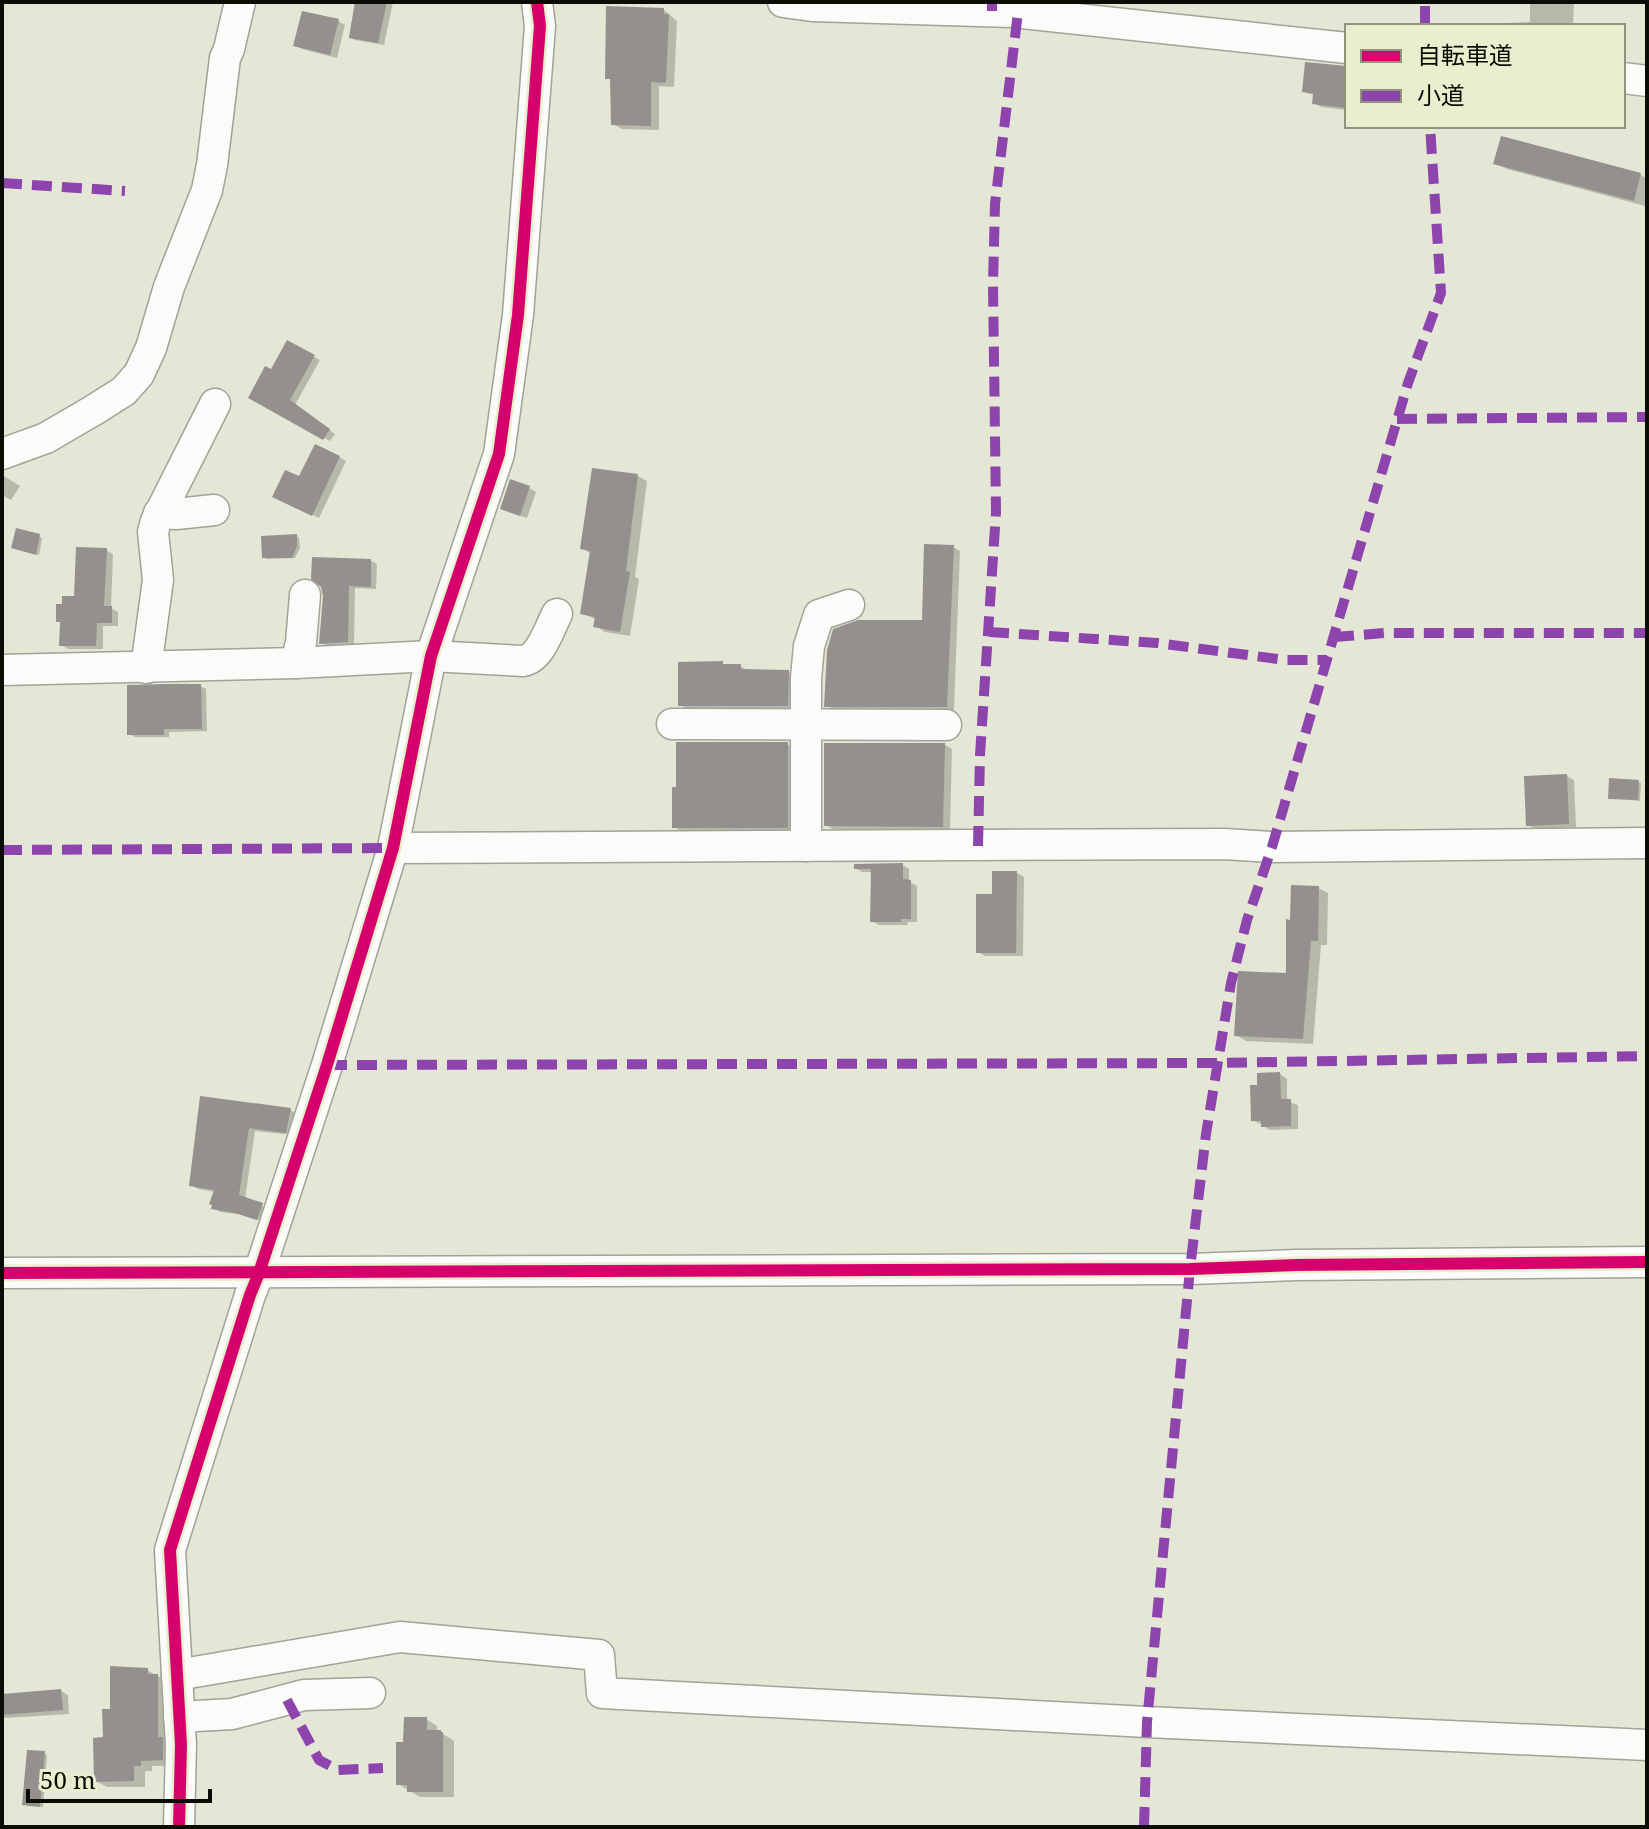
<svg xmlns="http://www.w3.org/2000/svg" width="1649" height="1829" font-family="'Noto Serif','Noto Sans JP',serif">
<style>
.shadow{fill:#0003}
.building{fill:#94908d}
.lines{fill:none;stroke-linecap:round;stroke-linejoin:round}
.minor-casing{stroke:#a0a395;stroke-width:33}
.minor{stroke:#fbfbf9;stroke-width:30}
.quiet{stroke:#8e44ad;stroke-width:10;stroke-dasharray:20 10;stroke-linecap:butt}
.cycleway-casing{stroke:#e8eece;stroke-width:17}
.cycleway{stroke:#d6006c;stroke-width:12}
</style>
<rect width="100%" height="100%" fill="#e4e7d5"/>
<g class="shadow">
<polygon points="355,2 393,2 384,45 355,40 349,37"/>
<polygon points="1530,2 1574,2 1573,26 1508,26 1508,23 1530,22"/>
<polygon points="664,10 677,21 674,87 659,86 659,130 622,129 613,124 612,80 607,78"/>
<polygon points="338,21 345,25 337,58 302,49 296,45"/>
<polygon points="1347,67 1347,110 1321,107 1314,103 1315,96 1310,95 1323,96 1308,91 1308,94 1304,91"/>
<polygon points="1502,138 1641,175 1647,179 1645,206 1507,169 1496,163"/>
<polygon points="288,343 320,360 295,405 335,434 330,441 250,398 272,372"/>
<polygon points="339,457 346,461 319,518 282,500 300,479"/>
<polygon points="593,470 638,476 647,481 635,577 639,579 630,636 605,632 596,626 597,620 582,613 591,554 582,548"/>
<polygon points="2,475 20,486 11,500 2,495"/>
<polygon points="529,488 536,492 527,518 509,512"/>
<polygon points="39,536 42,538 39,555 16,549"/>
<polygon points="297,536 299,538 300,548 295,558 266,559 264,557"/>
<polygon points="953,547 960,551 954,710 833,709 826,705 924,622"/>
<polygon points="106,550 113,554 111,608 118,612 118,626 103,626 103,649 68,649 62,645 62,623 58,621 76,598"/>
<polygon points="371,561 377,564 376,589 355,588 354,645 327,646 321,643 325,596"/>
<polygon points="722,663 727,666 740,666 747,670 788,672 795,676 795,709 687,709 680,705"/>
<polygon points="200,686 206,689 207,731 169,732 169,737 135,737 129,733"/>
<polygon points="787,744 794,748 794,831 681,831 674,827"/>
<polygon points="945,745 952,749 950,830 833,829 826,825"/>
<polygon points="1567,776 1574,780 1576,827 1535,829 1528,825"/>
<polygon points="1638,782 1641,783 1640,801 1610,798"/>
<polygon points="902,865 909,869 909,882 917,886 917,922 908,922 907,925 879,925 872,921 873,872 862,872 856,868"/>
<polygon points="1017,873 1024,877 1023,956 985,956 978,952 994,896"/>
<polygon points="1318,888 1328,893 1327,945 1321,945 1313,1044 1246,1041 1236,1035 1288,975 1292,922"/>
<polygon points="1280,1074 1287,1079 1287,1101 1298,1105 1298,1129 1270,1130 1263,1126 1263,1124 1260,1124 1252,1120 1259,1087"/>
<polygon points="201,1099 290,1110 297,1114 293,1135 255,1131 245,1199 269,1209 264,1222 244,1215 220,1212 213,1208 215,1192 198,1189 191,1185"/>
<polygon points="147,1670 168,1682 173,1766 152,1766 152,1771 145,1771 145,1787 107,1787 96,1781 112,1711"/>
<polygon points="61,1691 68,1695 69,1714 5,1718 2,1716 2,1696"/>
<polygon points="426,1719 437,1726 437,1732 440,1732 454,1741 454,1797 420,1797 398,1784 405,1744"/>
<polygon points="44,1753 47,1755 43,1807 27,1806"/>
</g>
<g class="building">
<polygon points="355,2 387,2 378,43 349,38"/>
<polygon points="606,6 664,8 664,14 669,14 666,83 651,82 651,126 611,125 610,79 605,79"/>
<polygon points="302,11 339,19 330,55 293,46"/>
<polygon points="1305,62 1347,66 1347,108 1312,104 1313,94 1302,92"/>
<polygon points="1501,136 1641,173 1634,201 1493,164"/>
<polygon points="287,340 315,355 290,400 330,429 323,440 248,398 265,366 271,369"/>
<polygon points="315,444 340,456 312,516 272,497 285,470 299,476"/>
<polygon points="592,468 638,474 626,571 630,572 620,632 593,627 595,617 580,614 590,551 580,549"/>
<polygon points="510,479 530,486 520,516 500,509"/>
<polygon points="16,528 40,534 36,555 11,548"/>
<polygon points="297,534 297,546 292,558 262,558 261,536"/>
<polygon points="924,544 954,545 947,707 824,707 827,650 833,629 858,620 922,620"/>
<polygon points="76,547 107,548 104,606 112,606 112,623 97,623 96,646 59,646 60,622 56,622 56,604 62,604 62,596 74,596"/>
<polygon points="312,557 371,559 371,587 349,586 348,642 319,644 323,596 321,587 311,579"/>
<polygon points="723,661 723,664 741,664 741,669 789,670 788,706 678,706 678,662"/>
<polygon points="164,684 201,684 202,729 164,729 164,735 127,735 127,685"/>
<polygon points="676,742 788,742 788,828 672,828 672,787 676,787"/>
<polygon points="824,743 945,743 943,827 824,826"/>
<polygon points="1567,774 1569,824 1526,826 1524,776"/>
<polygon points="1609,778 1639,780 1638,800 1608,799"/>
<polygon points="903,863 903,879 911,880 911,919 901,919 901,922 870,922 871,869 854,869 854,864"/>
<polygon points="992,871 1017,871 1016,953 976,953 976,894 992,894"/>
<polygon points="1291,885 1319,886 1318,941 1311,941 1303,1039 1234,1036 1238,971 1286,973 1286,919 1290,920"/>
<polygon points="1280,1072 1281,1099 1291,1099 1291,1126 1261,1127 1261,1121 1251,1121 1250,1085 1257,1085 1257,1073"/>
<polygon points="200,1096 291,1108 286,1133 249,1128 239,1195 263,1203 257,1220 235,1213 211,1209 212,1205 209,1204 214,1190 189,1186"/>
<polygon points="110,1666 148,1668 148,1674 158,1674 158,1737 163,1737 163,1760 141,1761 141,1766 134,1766 134,1781 94,1782 93,1738 103,1737 102,1709 110,1709"/>
<polygon points="61,1689 63,1710 2,1715 2,1694"/>
<polygon points="404,1717 427,1717 427,1730 441,1730 441,1732 443,1732 443,1792 407,1792 407,1785 396,1785 396,1742 403,1742"/>
<polygon points="27,1750 45,1751 40,1807 22,1805"/>
</g>
<g class="lines">
<defs>
<g id="minor">
<polyline points="783,2 812,6 1012,12 1347,48"/>
<polyline points="1623,78 1647,81"/>
<polyline points="2,454 46,438 94,410 124,391 139,374 151,348 169,287 207,190 212,165 225,58 229,49 240,2"/>
<polyline points="159,513 176,514 214,510"/>
<polyline points="296,663 301,643 305,595"/>
<polyline points="146,668 158,580 153,532 156,521 215,404"/>
<path d="M 2,670 L 296,663 L 431,656 L 523,661 C 541,658 549,629 557,614"/>
<polyline points="672,724 946,725"/>
<polyline points="806,846 806,678 809,646 819,615 849,605"/>
<path d="M 393,848 C 670,845 947,846 1224,844 L 1272,847 L 1647,843"/>
<polyline points="2,1273 1190,1269 1296,1265 1647,1262"/>
<polyline points="177,1675 400,1637 599,1655 602,1693 1147,1722 1647,1745"/>
<polyline points="179,1717 232,1714 304,1695 370,1693"/>
<polyline points="179,1827 181,1745 170,1550 250,1295 259,1273 327,1065 393,848 431,656 499,454 518,315 540,26 537,2"/>
</g>
</defs>
<use href="#minor" class="minor-casing"/>
<use href="#minor" class="minor"/>
<g class="quiet">
<polyline points="992,11 992,2"/>
<polyline points="1425,26 1425,2"/>
<polyline points="2,183 125,191"/>
<polyline points="1397,419 1647,417"/>
<polyline points="989,632 1157,643 1285,660 1327,660"/>
<polyline points="1334,637 1385,633 1647,633"/>
<polyline points="978,846 980,755 996,512 993,284 995,204 1018,12"/>
<polyline points="2,850 393,848"/>
<polyline points="327,1065 1217,1063 1647,1056"/>
<polyline points="287,1700 319,1760 338,1770 383,1768"/>
<polyline points="1144,1827 1147,1722 1190,1269 1206,1134 1231,983 1247,920 1272,847 1408,383 1441,293 1430,126"/>
</g>
<defs>
<g id="cycleway">
<polyline points="2,1273 1190,1269 1296,1265 1647,1262"/>
<polyline points="179,1827 181,1745 170,1550 250,1295 259,1273 327,1065 393,848 431,656 499,454 518,315 540,26 537,2"/>
</g>
</defs>
<use href="#cycleway" class="cycleway-casing"/>
<use href="#cycleway" class="cycleway"/>
</g>
<rect width="1649" height="1829" fill="none" stroke="#0b0d04" stroke-width="8"/>
<rect x="1345" y="24" width="280" height="104" fill="#e8eece" stroke="#90947d" stroke-width="2"/>
<rect x="1361" y="50" width="40" height="12" fill="#d6006c" stroke="#90947d" stroke-width="2"/>
<text x="1417" y="64" font-size="24" fill="#0b0d04">自転車道</text>
<rect x="1361" y="90" width="40" height="12" fill="#8e44ad" stroke="#90947d" stroke-width="2"/>
<text x="1417" y="104" font-size="24" fill="#0b0d04">小道</text>
<path d="M28 1789v12h182v-12" fill="none" stroke="#0b0d04" stroke-width="4"/>
<text x="40" y="1789" font-size="24" fill="#0b0d04" stroke="#e8eece" stroke-width="6" paint-order="stroke">50 m</text>
</svg>
